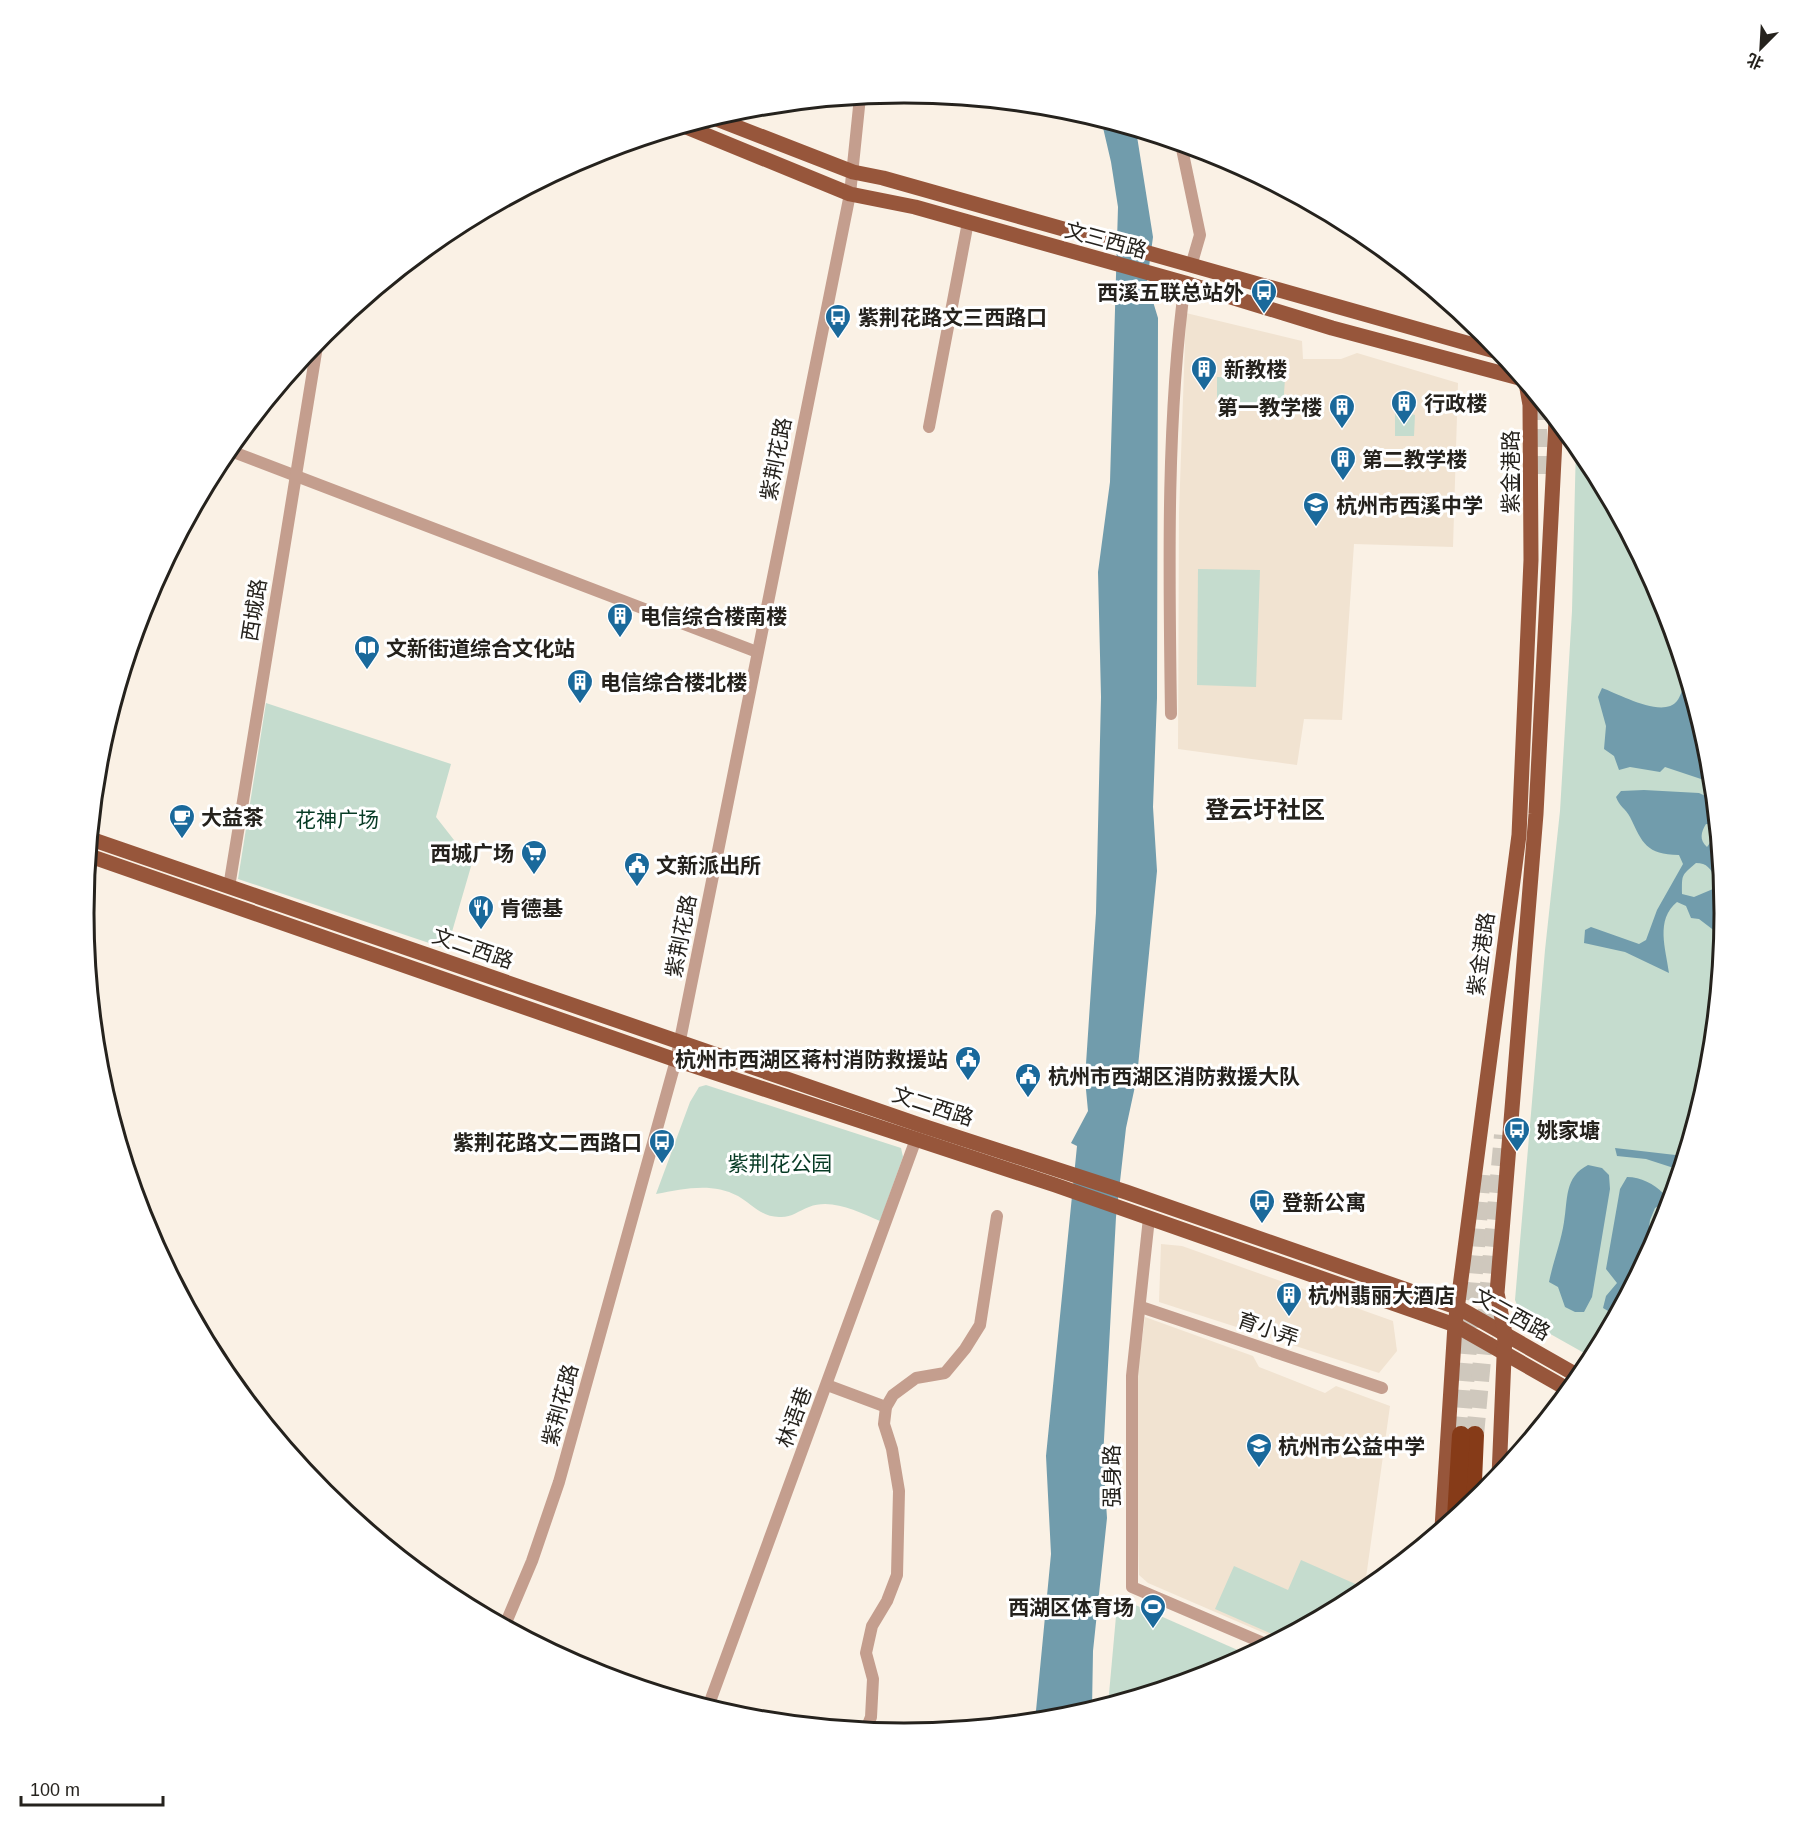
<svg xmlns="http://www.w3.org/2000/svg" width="1809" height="1826" font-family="Helvetica,'Noto Sans SC',sans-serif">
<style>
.built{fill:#f1e3d1}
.green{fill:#c5dcce}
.water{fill:#719cac;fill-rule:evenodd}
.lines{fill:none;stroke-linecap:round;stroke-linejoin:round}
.highway-tunnel{stroke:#cfc8bd;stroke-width:18;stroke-dasharray:18 9;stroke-linecap:butt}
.minor{stroke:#c49e8e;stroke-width:12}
.major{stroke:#97563b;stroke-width:15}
.highway{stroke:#863b18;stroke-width:18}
.labels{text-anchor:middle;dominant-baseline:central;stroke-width:6;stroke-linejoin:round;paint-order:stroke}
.street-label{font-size:21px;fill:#25221d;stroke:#fff}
.poi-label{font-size:21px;font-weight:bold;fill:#25221d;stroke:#fff;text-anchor:start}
.park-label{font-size:21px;fill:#073b25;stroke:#fff}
.quarter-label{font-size:24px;font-weight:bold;fill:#25221d;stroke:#fff}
.rim{fill:none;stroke:#25221d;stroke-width:3}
</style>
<rect width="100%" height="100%" fill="#faf1e5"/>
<g class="built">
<polygon points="1186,313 1302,341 1303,359 1341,359 1357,353 1458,383 1453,547 1354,544 1342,720 1304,719 1297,765 1178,749 1179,513"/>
<polygon points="1161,1244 1182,1246 1393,1321 1397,1351 1379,1373 1159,1302"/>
<polygon points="1145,1317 1253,1356 1259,1367 1325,1393 1336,1386 1390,1406 1364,1592 1360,1595 1278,1639 1148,1583 1139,1575 1135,1441 1138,1369"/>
</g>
<g class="green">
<polygon points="1217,377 1285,379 1283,407 1217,405"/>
<polygon points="1395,407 1410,407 1411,414 1415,415 1414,436 1395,436"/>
<polygon points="1576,444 1587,457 1663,599 1709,753 1725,913 1709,1073 1662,1227 1593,1358 1529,1322 1522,1317 1515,1300 1545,950 1560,811 1572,611"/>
<polygon points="1198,569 1260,570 1256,687 1197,685"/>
<polygon points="266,703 451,764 436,817 472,863 447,949 238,879"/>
<path d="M 706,1085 L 901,1148 L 903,1157 L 880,1221 C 858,1212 832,1198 809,1207 C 798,1211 791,1218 779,1217 C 761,1217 752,1204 738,1196 C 711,1182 684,1189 656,1194 L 690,1102 L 699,1087 Z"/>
<polygon points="1301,1560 1360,1586 1354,1599 1281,1638 1215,1609 1234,1566 1288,1590"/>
<polygon points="1124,1600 1249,1655 1218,1671 1108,1705 1117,1605"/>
</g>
<g class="water">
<polygon points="1101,119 1136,130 1153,237 1147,282 1158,318 1157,698 1153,807 1157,871 1137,1077 1126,1128 1116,1217 1103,1458 1107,1518 1093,1651 1092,1709 1064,1718 1035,1721 1051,1554 1046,1456 1077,1146 1071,1143 1088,1111 1085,1079 1096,913 1101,697 1098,572 1110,482 1118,207 1111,162"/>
<path d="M 1687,680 L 1709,753 L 1712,778 L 1701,779 L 1665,767 L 1660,772 L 1630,767 L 1619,770 L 1614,756 L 1604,749 L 1606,726 L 1598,697 L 1602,688 C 1619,694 1663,719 1677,701 C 1681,696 1683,686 1687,680 Z"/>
<path d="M 1644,790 L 1699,793 L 1714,800 L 1716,825 L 1706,824 C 1701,832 1699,840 1707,847 L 1717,833 C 1719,854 1732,919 1720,935 L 1699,919 L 1691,918 L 1686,906 L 1677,902 C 1655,920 1666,949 1669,973 L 1625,952 L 1584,943 L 1585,930 L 1591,927 L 1639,944 L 1646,940 L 1657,910 L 1683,864 L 1679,855 C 1646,854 1643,844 1630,817 C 1626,809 1619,806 1616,797 L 1621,791 ZM 1696,863 C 1707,863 1711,869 1715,878 L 1713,889 L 1694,897 L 1682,894 C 1682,874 1681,876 1696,863 Z"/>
<polygon points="1615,1148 1684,1156 1680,1170 1646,1159 1617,1156"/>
<path d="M 1588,1165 L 1602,1168 L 1609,1175 L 1610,1189 L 1592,1297 L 1584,1312 L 1575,1312 L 1565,1307 L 1558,1287 L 1549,1282 C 1553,1262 1561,1242 1564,1222 C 1568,1200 1564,1177 1588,1165 Z"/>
<path d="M 1627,1177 C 1641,1177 1654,1184 1663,1193 L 1664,1203 L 1655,1208 L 1650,1220 L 1645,1259 L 1636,1272 L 1615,1315 L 1603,1308 L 1606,1296 L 1617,1283 L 1606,1269 L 1620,1189 Z"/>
</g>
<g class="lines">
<g class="highway-tunnel">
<polyline points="1538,474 1538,398"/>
<polyline points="1461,1435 1482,1172"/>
<polyline points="1475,1435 1503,1135"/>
</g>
<g class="minor">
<polyline points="1181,144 1200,235 1191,266"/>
<polyline points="929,427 968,222"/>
<polyline points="228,450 757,652"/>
<path d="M 1171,714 C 1169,574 1166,421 1185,283"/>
<polyline points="229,887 318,340"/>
<polyline points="1149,1218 1132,1376 1132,1587 1268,1645"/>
<polyline points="1141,1307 1382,1388"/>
<polyline points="827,1385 886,1407"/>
<polyline points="505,1625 532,1561 559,1482 676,1060 850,194 860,97"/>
<polyline points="708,1707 916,1139"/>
<polyline points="866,1730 871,1717 873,1679 866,1653 872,1626 887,1601 897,1575 899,1491 892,1449 884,1424 886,1407 893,1395 916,1378 945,1373 965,1349 980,1325 997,1216"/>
</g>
<g class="major">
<polyline points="714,118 853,172 883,178 1502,353"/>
<polyline points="684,126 850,194 915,207 1185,283 1332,328 1523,379"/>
<polyline points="91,839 920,1125 1126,1192 1459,1308 1580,1377"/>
<polyline points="90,856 676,1060 1055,1185 1455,1325 1569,1390"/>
<polyline points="1499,1476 1505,1334 1497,1293 1536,814 1556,420"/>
<polyline points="1442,1528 1455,1325 1519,835 1531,560 1530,405 1526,383"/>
</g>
<g class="highway">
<polyline points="1472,1504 1475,1435"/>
<polyline points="1456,1517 1461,1435"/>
</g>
</g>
<defs>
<symbol id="bus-pin" viewBox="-11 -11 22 30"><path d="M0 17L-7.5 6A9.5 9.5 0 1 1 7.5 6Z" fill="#1a699b" stroke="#fff"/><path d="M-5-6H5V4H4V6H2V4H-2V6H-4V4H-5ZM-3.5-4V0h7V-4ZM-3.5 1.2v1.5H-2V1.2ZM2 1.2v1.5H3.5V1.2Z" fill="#fff"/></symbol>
<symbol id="building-pin" viewBox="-11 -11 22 30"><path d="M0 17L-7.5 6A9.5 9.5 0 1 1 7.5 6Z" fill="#1a699b" stroke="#fff"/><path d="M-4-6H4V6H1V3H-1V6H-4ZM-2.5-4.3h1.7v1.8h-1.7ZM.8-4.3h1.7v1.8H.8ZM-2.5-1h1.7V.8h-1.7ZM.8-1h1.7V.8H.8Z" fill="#fff"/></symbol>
<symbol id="school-pin" viewBox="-11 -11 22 30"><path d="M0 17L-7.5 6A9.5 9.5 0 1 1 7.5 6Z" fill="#1a699b" stroke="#fff"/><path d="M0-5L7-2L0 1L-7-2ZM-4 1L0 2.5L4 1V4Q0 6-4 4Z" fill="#fff"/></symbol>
<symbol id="library-pin" viewBox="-11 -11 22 30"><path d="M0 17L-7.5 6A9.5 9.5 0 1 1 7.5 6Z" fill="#1a699b" stroke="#fff"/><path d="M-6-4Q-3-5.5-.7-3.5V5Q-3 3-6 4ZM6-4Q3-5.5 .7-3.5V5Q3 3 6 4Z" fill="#fff"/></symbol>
<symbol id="cafe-pin" viewBox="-11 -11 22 30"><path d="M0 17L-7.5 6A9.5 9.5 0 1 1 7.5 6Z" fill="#1a699b" stroke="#fff"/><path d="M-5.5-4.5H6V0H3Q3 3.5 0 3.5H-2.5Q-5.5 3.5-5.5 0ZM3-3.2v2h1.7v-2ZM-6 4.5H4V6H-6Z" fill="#fff"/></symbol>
<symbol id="supermarket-pin" viewBox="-11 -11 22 30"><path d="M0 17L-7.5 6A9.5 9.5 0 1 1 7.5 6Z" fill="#1a699b" stroke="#fff"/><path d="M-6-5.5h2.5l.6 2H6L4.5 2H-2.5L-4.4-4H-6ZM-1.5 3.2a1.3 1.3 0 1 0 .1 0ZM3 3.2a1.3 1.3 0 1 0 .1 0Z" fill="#fff"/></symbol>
<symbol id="civic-pin" viewBox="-11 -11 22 30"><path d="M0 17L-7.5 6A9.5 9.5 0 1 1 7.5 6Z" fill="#1a699b" stroke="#fff"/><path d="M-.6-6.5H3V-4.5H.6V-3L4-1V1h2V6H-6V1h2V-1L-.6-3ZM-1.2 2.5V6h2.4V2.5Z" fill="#fff"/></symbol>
<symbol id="restaurant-pin" viewBox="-11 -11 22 30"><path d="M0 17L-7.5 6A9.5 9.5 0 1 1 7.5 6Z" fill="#1a699b" stroke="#fff"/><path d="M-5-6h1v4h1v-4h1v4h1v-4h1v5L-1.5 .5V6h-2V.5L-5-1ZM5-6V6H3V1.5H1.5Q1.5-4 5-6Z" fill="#fff"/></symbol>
<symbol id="stadium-pin" viewBox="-11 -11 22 30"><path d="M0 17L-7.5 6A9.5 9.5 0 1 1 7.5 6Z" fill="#1a699b" stroke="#fff"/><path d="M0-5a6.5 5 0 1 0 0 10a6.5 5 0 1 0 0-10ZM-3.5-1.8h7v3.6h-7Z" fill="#fff"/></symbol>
</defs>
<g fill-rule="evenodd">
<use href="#bus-pin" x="1249" y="277" width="30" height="40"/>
<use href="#bus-pin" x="823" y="302" width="30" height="40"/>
<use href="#building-pin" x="1189" y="354" width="30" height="40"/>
<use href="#building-pin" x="1389" y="388" width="30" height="40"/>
<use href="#building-pin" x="1327" y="392" width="30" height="40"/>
<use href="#building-pin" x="1328" y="444" width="30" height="40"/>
<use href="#school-pin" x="1301" y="490" width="30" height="40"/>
<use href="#building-pin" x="605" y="601" width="30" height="40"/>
<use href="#library-pin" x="352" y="633" width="30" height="40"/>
<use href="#building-pin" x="565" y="667" width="30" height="40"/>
<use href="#cafe-pin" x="167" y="802" width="30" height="40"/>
<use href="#supermarket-pin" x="519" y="838" width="30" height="40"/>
<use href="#civic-pin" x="622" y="850" width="30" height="40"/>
<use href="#restaurant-pin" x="466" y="893" width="30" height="40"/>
<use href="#civic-pin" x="953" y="1044" width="30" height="40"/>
<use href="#civic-pin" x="1013" y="1061" width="30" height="40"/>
<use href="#bus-pin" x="1502" y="1115" width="30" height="40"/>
<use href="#bus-pin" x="647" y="1127" width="30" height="40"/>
<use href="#bus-pin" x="1247" y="1187" width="30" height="40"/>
<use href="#building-pin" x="1274" y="1280" width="30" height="40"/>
<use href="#school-pin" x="1244" y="1431" width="30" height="40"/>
<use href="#stadium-pin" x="1138" y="1592" width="30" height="40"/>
</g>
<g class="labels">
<g class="street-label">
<text transform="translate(1106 240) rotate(15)">文三西路</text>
<text transform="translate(776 459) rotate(-79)">紫荆花路</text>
<text transform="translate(1510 472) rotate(-90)">紫金港路</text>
<text transform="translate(254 610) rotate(-81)">西城路</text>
<text transform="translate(681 936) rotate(-79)">紫荆花路</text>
<text transform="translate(473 948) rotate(19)">文二西路</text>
<text transform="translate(1481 954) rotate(-82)">紫金港路</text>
<text transform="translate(933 1106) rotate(18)">文二西路</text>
<text transform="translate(1512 1314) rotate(29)">文二西路</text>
<text transform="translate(1268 1329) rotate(19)">育小弄</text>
<text transform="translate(560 1405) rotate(-75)">紫荆花路</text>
<text transform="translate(794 1417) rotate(-70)">林语巷</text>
<text transform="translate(1111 1476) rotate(-90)">强身路</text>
</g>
<g class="poi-label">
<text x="1244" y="292" text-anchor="end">西溪五联总站外</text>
<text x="858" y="317">紫荆花路文三西路口</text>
<text x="1224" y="369">新教楼</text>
<text x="1424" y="403">行政楼</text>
<text x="1322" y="407" text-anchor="end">第一教学楼</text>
<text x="1362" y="459">第二教学楼</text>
<text x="1336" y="505">杭州市西溪中学</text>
<text x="640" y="616">电信综合楼南楼</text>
<text x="386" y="648">文新街道综合文化站</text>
<text x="600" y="682">电信综合楼北楼</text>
<text x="201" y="817">大益茶</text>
<text x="514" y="853" text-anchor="end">西城广场</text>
<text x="656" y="865">文新派出所</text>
<text x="500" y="908">肯德基</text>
<text x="948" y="1059" text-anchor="end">杭州市西湖区蒋村消防救援站</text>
<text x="1048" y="1076">杭州市西湖区消防救援大队</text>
<text x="1537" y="1130">姚家塘</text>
<text x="642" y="1142" text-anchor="end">紫荆花路文二西路口</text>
<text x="1282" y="1202">登新公寓</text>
<text x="1308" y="1295">杭州翡丽大酒店</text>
<text x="1278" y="1446">杭州市公益中学</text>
<text x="1134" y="1607" text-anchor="end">西湖区体育场</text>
</g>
<g class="park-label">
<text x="337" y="819">花神广场</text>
<text x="780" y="1163">紫荆花公园</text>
</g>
<g class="quarter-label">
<text x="1265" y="809">登云圩社区</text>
</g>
</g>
<path d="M0 0H1809V1826H0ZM94 913a810 810 0 1 1 1620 0a810 810 0 1 1-1620 0Z" fill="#fff" fill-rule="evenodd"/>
<path class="rim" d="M94 913a810 810 0 1 1 1620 0a810 810 0 1 1-1620 0Z"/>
<g transform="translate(1761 48) rotate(204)" stroke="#ffffff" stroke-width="4.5" paint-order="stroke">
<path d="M0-4.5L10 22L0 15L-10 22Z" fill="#25221d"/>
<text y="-9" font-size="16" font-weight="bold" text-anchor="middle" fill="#25221d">北</text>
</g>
<path d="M21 1796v9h142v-9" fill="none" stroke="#25221d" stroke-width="3"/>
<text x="30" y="1796" font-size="18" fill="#25221d" stroke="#ffffff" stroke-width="4.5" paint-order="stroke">100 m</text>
</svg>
